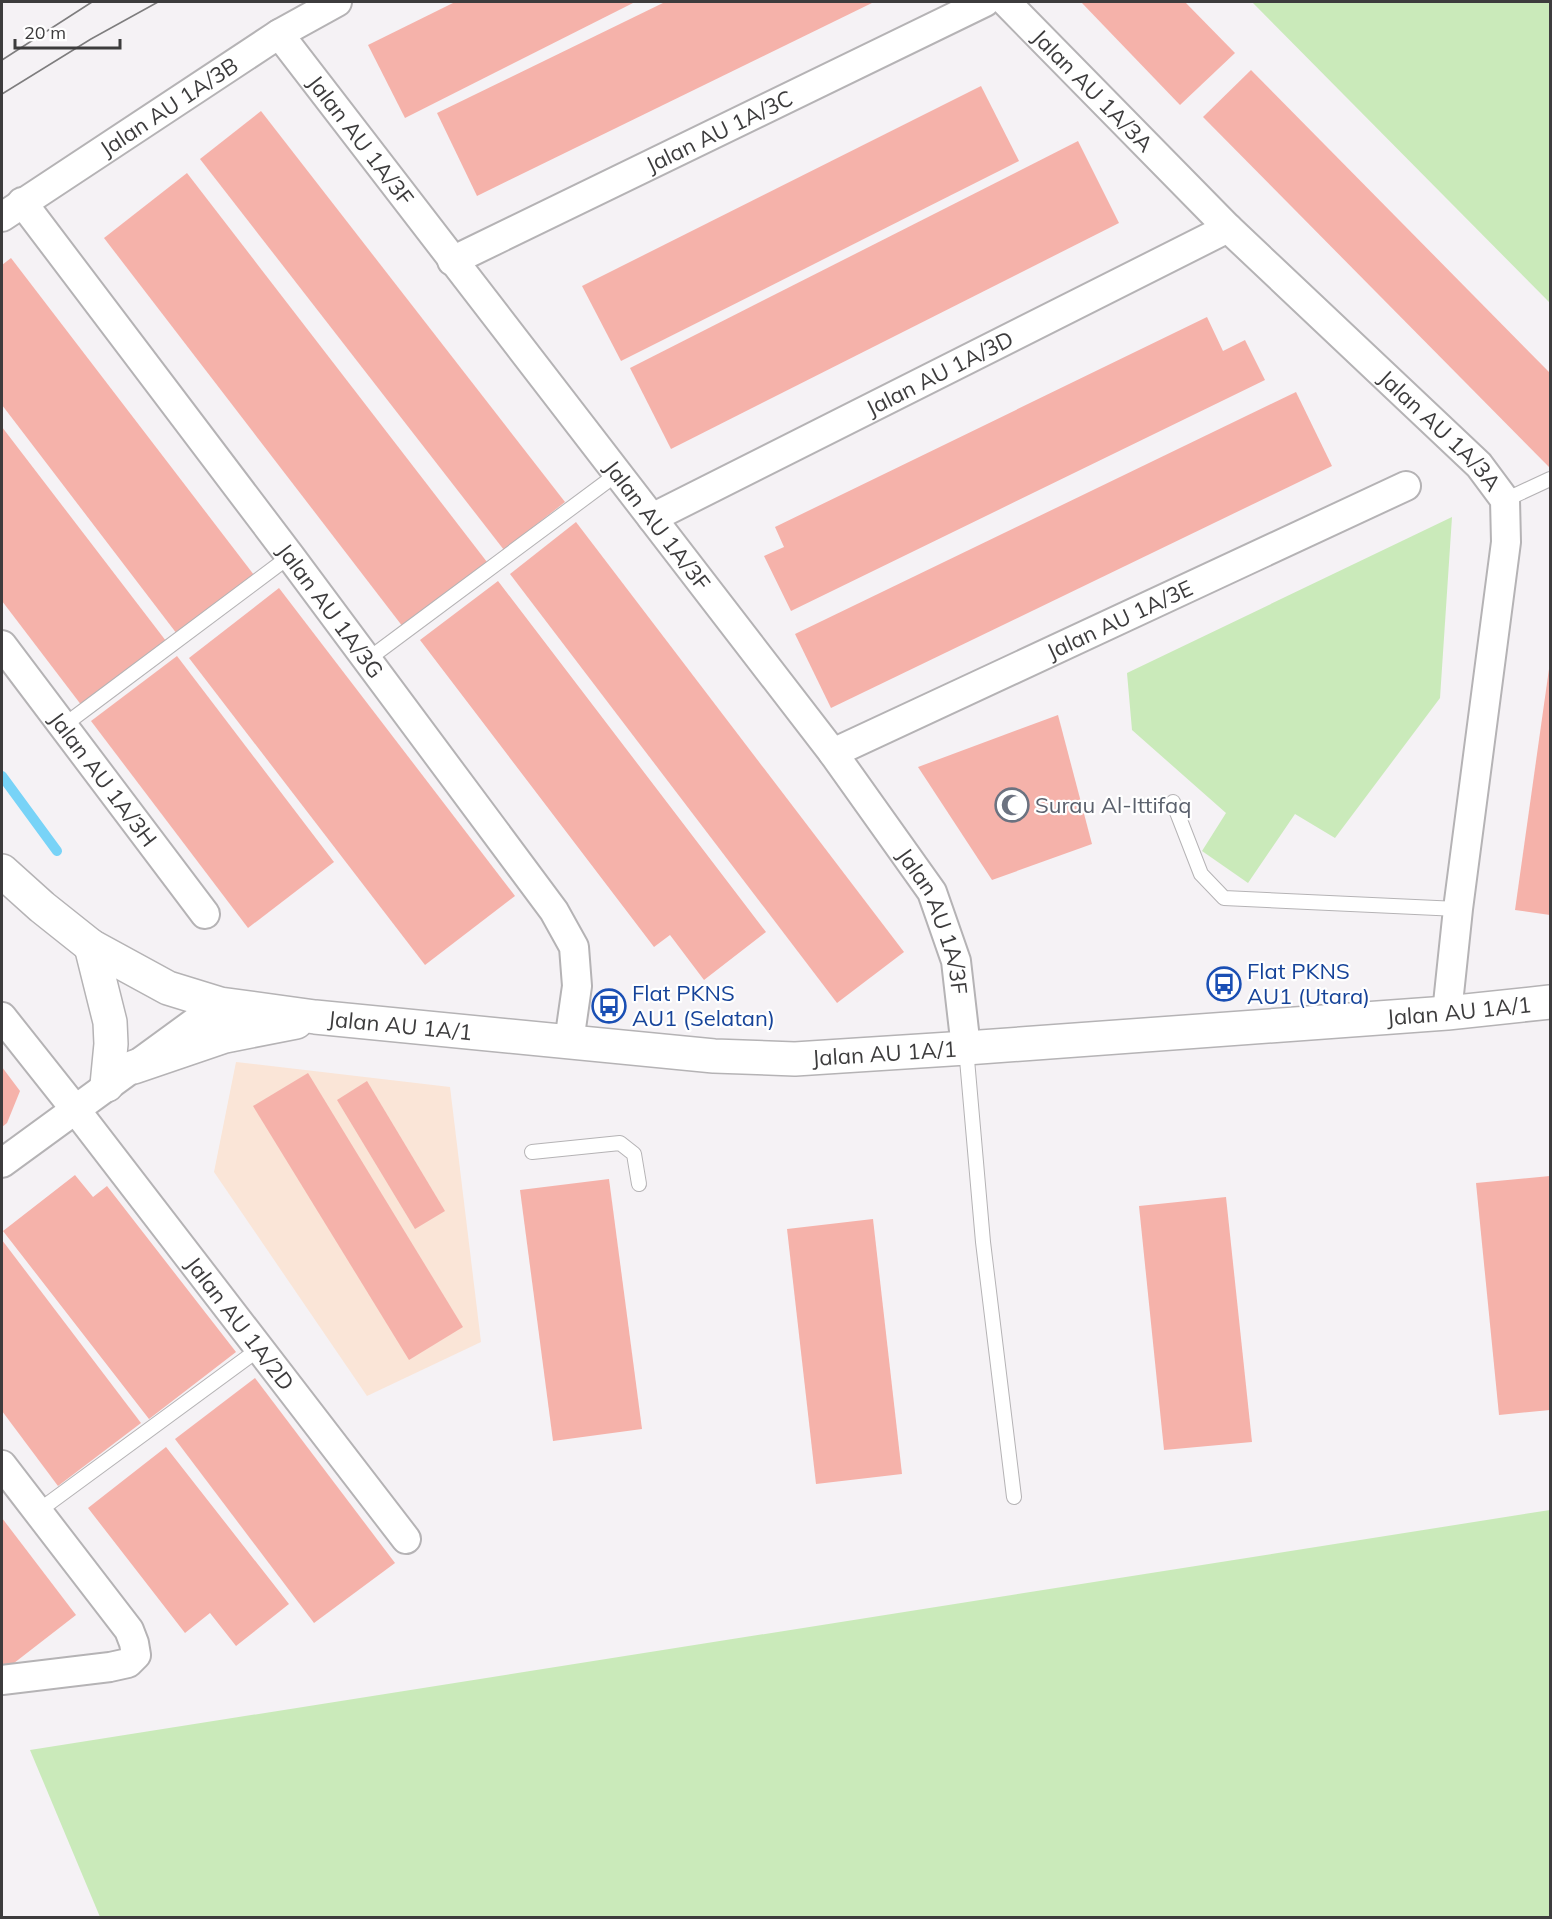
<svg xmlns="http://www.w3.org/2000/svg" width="1552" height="1919" font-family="Mulish,sans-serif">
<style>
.education{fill:#fae5d7}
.green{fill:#caeaba}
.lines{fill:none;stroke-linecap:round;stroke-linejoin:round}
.stream{stroke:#78d3f7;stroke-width:10}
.building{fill:#f5b2aa}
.lane-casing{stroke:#b5b3b5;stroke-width:16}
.street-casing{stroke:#b5b3b5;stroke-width:32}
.secondary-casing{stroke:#b5b3b5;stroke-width:36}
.lane{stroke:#fff;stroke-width:14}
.street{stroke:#fff;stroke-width:28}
.secondary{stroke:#fff;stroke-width:33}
.tram{stroke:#7e7d7e;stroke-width:1.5}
.labels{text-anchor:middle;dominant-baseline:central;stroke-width:4.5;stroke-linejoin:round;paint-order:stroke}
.street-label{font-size:22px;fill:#3d3c3d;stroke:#fff}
.worship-label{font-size:22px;fill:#5b616d;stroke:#fff;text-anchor:start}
.transit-label{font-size:22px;fill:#164399;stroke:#fff;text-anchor:start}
</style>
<rect width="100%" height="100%" fill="#f5f2f5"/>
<polygon class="education" points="236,1062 450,1087 481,1342 367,1396 214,1172"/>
<g class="green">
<polygon points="1252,2 1550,2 1550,303"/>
<polygon points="1452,517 1440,698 1335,838 1295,814 1248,883 1202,851 1226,813 1132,730 1127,673"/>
<polygon points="1550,1510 1550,1917 100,1917 30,1750"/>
</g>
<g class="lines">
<polyline class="stream" points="2,776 57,851"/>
</g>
<g class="building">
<polygon points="455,2 635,2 405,118 368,45"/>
<polygon points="665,2 874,2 477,196 437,113"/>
<polygon points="1081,2 1185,2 1235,53 1180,105"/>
<polygon points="1251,70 1550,373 1550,468 1203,117"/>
<polygon points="981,86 1019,161 621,361 582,286"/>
<polygon points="261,111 565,502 504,550 200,159"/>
<polygon points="1078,141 1119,223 671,449 630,368"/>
<polygon points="187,173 487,562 403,627 104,238"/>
<polygon points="11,258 254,575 177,634 2,405 2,265"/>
<polygon points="1207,317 1223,351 1245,340 1265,380 791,611 764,556 784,547 775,527"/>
<polygon points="1296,392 1332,466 831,708 795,634"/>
<polygon points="2,427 166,641 82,706 2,601"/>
<polygon points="576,522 904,952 837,1003 510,574"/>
<polygon points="498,581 766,932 704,980 670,935 654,947 420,640"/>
<polygon points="279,588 515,896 425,965 189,658"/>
<polygon points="177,656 334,862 248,928 91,721"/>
<polygon points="1549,669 1550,669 1550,915 1515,910"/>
<polygon points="1058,715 1092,844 992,880 918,767"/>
<polygon points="2,1067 20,1091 7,1123 2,1127"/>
<polygon points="308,1073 463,1327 409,1360 253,1106"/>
<polygon points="367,1081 445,1211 415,1229 337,1100"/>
<polygon points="75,1175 93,1197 107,1186 236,1352 149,1419 3,1231"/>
<polygon points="1550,1176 1550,1410 1499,1415 1476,1183"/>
<polygon points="609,1179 642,1429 553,1441 520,1190"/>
<polygon points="1226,1197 1252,1442 1164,1450 1139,1206"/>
<polygon points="873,1219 902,1474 816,1484 787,1229"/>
<polygon points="2,1240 141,1423 58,1486 2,1411"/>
<polygon points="255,1378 395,1563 314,1623 175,1439"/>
<polygon points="166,1447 289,1604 236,1646 210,1613 185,1633 88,1508"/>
<polygon points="2,1518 76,1615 5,1670 2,1666"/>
</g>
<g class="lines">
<defs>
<g id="lane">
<polyline points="1505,500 1550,479"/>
<polyline points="367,660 617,474"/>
<polyline points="63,726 290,556"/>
<polyline points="1173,802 1201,874 1224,898 1458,909"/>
<polyline points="966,1048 983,1242 1014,1497"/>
<polyline points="532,1152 620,1143 634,1154 639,1184"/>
<polyline points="37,1512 259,1349"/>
</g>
<g id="street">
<path id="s1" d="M 1006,2 L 1228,228 L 1479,465 L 1505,500 L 1506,542 L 1458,909 L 1447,1013"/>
<path id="s2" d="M 279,34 L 833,753 L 932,892 L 956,961 L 966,1048"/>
<path id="s3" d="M 22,202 L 290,556 L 554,911 L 574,947 L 577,986 L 569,1042"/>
<path id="s4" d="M 2,217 L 279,34 L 337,2"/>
<path id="s5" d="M 452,261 L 985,2"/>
<path id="s6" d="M 652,518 L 1228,228"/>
<path id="s7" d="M 2,645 L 205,914"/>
<path id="s8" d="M 833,753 L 1406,486"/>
<path id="s9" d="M 2,1017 L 75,1109 L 406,1539"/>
<polyline points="2,1163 220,1004"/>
<polyline points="2,1465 129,1630 134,1643 136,1655 128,1663 110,1667 2,1680"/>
</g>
<g id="secondary">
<path id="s10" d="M 2,871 L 42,907 L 91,946 L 168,988 L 220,1004 L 315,1017 L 714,1056 L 795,1059 L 966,1048 L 1447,1013 L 1550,1002"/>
<polyline points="91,946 110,1022 111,1044 107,1085"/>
<polyline points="134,1067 225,1036 296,1022"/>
</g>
</defs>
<use href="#lane" class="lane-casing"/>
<use href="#street" class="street-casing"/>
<use href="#secondary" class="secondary-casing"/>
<use href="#lane" class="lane"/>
<use href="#street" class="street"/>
<use href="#secondary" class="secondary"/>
<g class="tram">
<polyline points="2,60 92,2"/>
<polyline points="2,94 91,39 158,2"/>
</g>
</g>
<defs>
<symbol id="mosque-ring" viewBox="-11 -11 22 22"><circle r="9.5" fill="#fff" stroke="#6b7280" stroke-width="1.5"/><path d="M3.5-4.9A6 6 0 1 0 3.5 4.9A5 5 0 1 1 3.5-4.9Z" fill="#6b7280"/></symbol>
<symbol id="bus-ring" viewBox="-11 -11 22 22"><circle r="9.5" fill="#fff" stroke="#1a4fb4" stroke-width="1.5"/><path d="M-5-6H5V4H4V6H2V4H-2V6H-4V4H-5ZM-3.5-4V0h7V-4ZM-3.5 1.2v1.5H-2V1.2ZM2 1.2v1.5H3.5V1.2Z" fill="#1a4fb4"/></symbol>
</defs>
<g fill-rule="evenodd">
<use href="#mosque-ring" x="993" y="786" width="38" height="38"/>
<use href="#bus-ring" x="1205" y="965" width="38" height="38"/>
<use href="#bus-ring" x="590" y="987" width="38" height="38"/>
</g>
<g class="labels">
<g class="street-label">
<text stroke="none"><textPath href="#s1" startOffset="124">Jalan AU 1A/3A</textPath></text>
<text stroke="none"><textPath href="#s4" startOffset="200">Jalan AU 1A/3B</textPath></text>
<text stroke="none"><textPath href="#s5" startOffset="297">Jalan AU 1A/3C</textPath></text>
<text stroke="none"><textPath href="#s2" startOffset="134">Jalan AU 1A/3F</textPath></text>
<text stroke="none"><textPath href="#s6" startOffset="322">Jalan AU 1A/3D</textPath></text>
<text stroke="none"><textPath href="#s1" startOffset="610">Jalan AU 1A/3A</textPath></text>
<text stroke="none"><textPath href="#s2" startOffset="620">Jalan AU 1A/3F</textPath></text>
<text stroke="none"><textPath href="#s3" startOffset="512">Jalan AU 1A/3G</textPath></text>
<text stroke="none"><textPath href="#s8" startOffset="316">Jalan AU 1A/3E</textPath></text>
<text stroke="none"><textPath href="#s7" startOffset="168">Jalan AU 1A/3H</textPath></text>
<text stroke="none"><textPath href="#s2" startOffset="1106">Jalan AU 1A/3F</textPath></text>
<text stroke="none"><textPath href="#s10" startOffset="1502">Jalan AU 1A/1</textPath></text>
<text stroke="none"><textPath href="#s10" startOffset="440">Jalan AU 1A/1</textPath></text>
<text stroke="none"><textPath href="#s10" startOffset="926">Jalan AU 1A/1</textPath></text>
<text stroke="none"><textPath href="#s9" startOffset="388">Jalan AU 1A/2D</textPath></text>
</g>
<g class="worship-label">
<text x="1035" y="805">Surau Al-Ittifaq</text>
</g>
<g class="transit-label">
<text x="1247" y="971">Flat PKNS<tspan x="1247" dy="25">AU1 (Utara)</tspan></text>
<text x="632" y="993">Flat PKNS<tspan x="632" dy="25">AU1 (Selatan)</tspan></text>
</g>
</g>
<rect width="1552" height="1919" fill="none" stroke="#3d3c3d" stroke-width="6"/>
<path d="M15 39v9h105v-9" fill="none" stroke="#3d3c3d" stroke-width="3"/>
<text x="24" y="39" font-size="18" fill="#3d3c3d" stroke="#ffffff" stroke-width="4.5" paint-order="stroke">20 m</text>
</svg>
